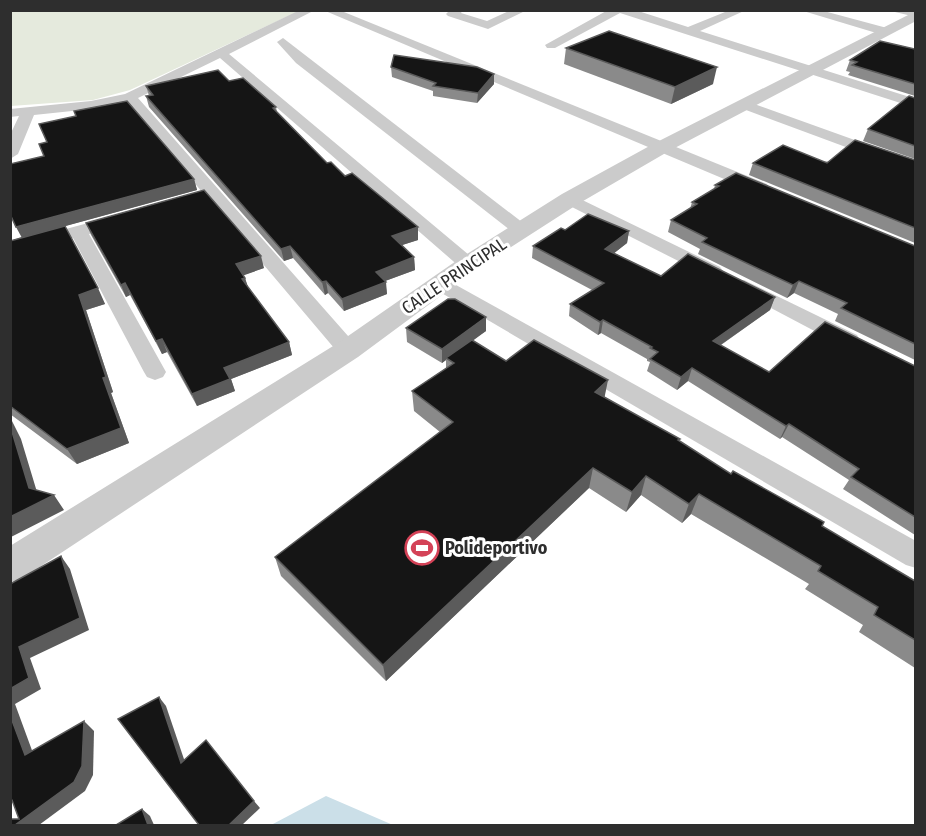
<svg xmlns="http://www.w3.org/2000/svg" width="926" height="836" font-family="'Fira Sans Condensed',sans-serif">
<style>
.green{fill:#e5eadd}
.water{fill:#cbdfe8}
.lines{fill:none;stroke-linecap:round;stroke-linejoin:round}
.minor{fill:#cbcbcb;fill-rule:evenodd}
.tertiary{fill:#cbcbcb;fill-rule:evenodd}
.wall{fill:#8a8a8a}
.shaded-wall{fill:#5b5b5b}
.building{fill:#151515;stroke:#5b5b5b;stroke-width:1.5}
.labels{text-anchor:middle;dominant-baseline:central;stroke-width:6;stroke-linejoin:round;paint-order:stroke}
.street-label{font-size:18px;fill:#2e2e2e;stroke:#fff}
.poi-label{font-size:18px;font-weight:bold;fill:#2e2e2e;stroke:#fff;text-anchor:start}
</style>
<rect width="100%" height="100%" fill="#fff"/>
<polygon class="green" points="11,10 299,10 299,11 130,90 93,100 11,106"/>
<polygon class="water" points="326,796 393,825 271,825"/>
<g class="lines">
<g class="minor">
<polygon points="300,10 315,10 229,54 475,260 478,264 475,268 461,268 220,58 138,98 356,345 359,350 356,355 348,357 340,355 126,102 91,109 34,115 18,154 10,159 10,135 19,116 10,117 10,109 91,101 125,94"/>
<polygon points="323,10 339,10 767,184 769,188 767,192 755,192"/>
<polygon points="450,10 463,10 461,13 487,21 511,10 527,10 488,29 448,16 446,14"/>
<polygon points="608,10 635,10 688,27 730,10 746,10 700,31 916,99 916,108 620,13 555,48 547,48 545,45"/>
<polygon points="800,10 820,10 887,28 889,31 883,35"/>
<polygon points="894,10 916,10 916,17 895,12"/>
<polygon points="283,38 527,226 530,230 527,234 515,234 296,63 277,42"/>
<polygon points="743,100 916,162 916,173 738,107 736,104"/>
<polygon points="570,194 720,267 723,271 720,275 706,275 564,203 561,199 564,195"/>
<polygon points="118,215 124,216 127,220 124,224 89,234 166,372 163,377 155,380 147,377 144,372 73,238 10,255 10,244"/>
<polygon points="440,278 447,280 916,541 916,568 906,565 433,288 430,284 433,280"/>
<polygon points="744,280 857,335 860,340 857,345 849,347 841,345 737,290 734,286 737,282"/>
</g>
<polygon class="tertiary" points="916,11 916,21 669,151 578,204 477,269 358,357 23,578 10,582 10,546 338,343 459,259 562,194 655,143"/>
</g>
<g class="wall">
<polygon points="566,48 713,84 671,104 564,64"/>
<polygon points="915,49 915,96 848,75 850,72 846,71 850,60"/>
<polygon points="391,67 494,74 494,84 477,103 433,96 433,91 392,77"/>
<polygon points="229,81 276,107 277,112 327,163 345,176 418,240 402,245 414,257 415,270 385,281 387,294 344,311 328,293 325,295 293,258 284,261 149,107 146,96 149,96 146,86"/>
<polygon points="915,98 915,159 863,141 868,129"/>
<polygon points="915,160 915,243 749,175 753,163"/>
<polygon points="194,179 197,190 65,226 105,304 86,310 113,392 111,393 129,443 77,464 10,414 10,241"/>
<polygon points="715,185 915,246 915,360 835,321 838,314 794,293 787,298 698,254 700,249 668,232 671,220 690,209 692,202 714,189"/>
<polygon points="86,223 264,268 243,275 245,278 248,288 289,342 292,355 231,379 235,391 197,406 167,352 162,354 130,295 126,297 91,235"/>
<polygon points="565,230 629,231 627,243 614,253 661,276 775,297 770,310 721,345 769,372 915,366 915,535 843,489 849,480 782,437 780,439 688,381 677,390 647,371 650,362 647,361 647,359 601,333 598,335 569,316 570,304 592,290 532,258 533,246"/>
<polygon points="406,328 486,331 472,340 506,361 605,397 679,441 731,474 915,581 915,668 859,632 863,625 805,589 809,584 691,514 682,523 641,495 626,512 589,488 386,681 281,576 275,557 440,432 414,411 412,391 446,368 446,360 442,363 407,342"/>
</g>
<g class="shaded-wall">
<polygon points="717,67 713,84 671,104 675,87"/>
<polygon points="494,74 494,84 477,103 478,93"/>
<polygon points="194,179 197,190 22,238 16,227"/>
<polygon points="418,227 418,240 393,248 392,236"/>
<polygon points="629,231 627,243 603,262 605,249"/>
<polygon points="290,246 293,258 284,261 281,249"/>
<polygon points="261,256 264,268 239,277 236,264"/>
<polygon points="414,257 415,270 377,284 376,272"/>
<polygon points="245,278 249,290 242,279"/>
<polygon points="326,281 328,293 325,295 322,282"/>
<polygon points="799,281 794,293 787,298 793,285"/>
<polygon points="386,282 387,294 344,311 342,299"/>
<polygon points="125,283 130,295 126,297 121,285"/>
<polygon points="98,288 105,304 86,310 113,392 111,393 129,443 77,464 67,449 79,295"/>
<polygon points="775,297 770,310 709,353 713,341"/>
<polygon points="486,317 486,331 448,359 446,358 446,360 442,363 442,349"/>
<polygon points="603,320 601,333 598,335 600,322"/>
<polygon points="162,339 167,352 162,354 156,341"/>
<polygon points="289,342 292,355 231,379 235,391 197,406 192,394 224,368"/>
<polygon points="692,368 688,381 677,390 681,377"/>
<polygon points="608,380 604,400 595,392"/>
<polygon points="10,417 21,439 40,502 54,495 64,510 11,537 12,542 10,543"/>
<polygon points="789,424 782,437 780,439 786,426"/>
<polygon points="593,468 589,488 386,681 383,665"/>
<polygon points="646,476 641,495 626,512 632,492"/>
<polygon points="699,494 691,514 682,523 689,504"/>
<polygon points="61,556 70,569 89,630 30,658 41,689 15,704 37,764 25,755 10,715 10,689 19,647"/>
<polygon points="159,697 166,706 188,771 181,763"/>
<polygon points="84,721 94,731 93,775 85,791 39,825 15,825"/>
<polygon points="254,801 260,808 242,825 229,825"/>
<polygon points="142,809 150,816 154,825 148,825"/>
</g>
<g class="building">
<polygon points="609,31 717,67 675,87 566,48"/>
<polygon points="880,41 915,49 915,84 852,65 857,62 850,60"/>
<polygon points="394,55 477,67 494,74 478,93 433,86 436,83 391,67"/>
<polygon points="218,70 229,81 243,78 276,107 273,108 327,163 331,162 345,176 352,173 418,227 392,236 414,257 376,272 386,282 342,299 326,281 322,282 290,246 281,249 146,96 153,95 146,86"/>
<polygon points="909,96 915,98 915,146 868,129"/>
<polygon points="127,101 194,179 16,227 10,214 10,164 44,156 39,144 47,142 39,124 76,116 74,111"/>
<polygon points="855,140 915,160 915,228 753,163 783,145 827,163"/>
<polygon points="736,173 915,246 915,344 841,308 847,303 799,281 793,285 702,242 707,238 671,220 697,204 692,202 719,186 715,185"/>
<polygon points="204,190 261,256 236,264 245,278 242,279 289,342 224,368 230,379 192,394 162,339 156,341 125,283 121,285 86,223"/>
<polygon points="588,214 629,231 605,249 661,276 688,254 775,297 713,341 769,372 825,322 915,366 915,517 851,477 859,469 789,424 786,426 692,368 681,377 650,359 658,352 650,348 652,347 603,320 600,322 570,304 604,283 533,246 561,228 565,230"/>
<polygon points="65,226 98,288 79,295 106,377 103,378 121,428 67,449 10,406 10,241"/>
<polygon points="448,299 455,299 486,317 442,349 406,328"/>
<polygon points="472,340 506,361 534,340 608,380 595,392 680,439 678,440 731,474 733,471 824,522 822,526 915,581 915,640 874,615 878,607 818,571 821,566 699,494 689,504 646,476 632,492 593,468 383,665 275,557 453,422 412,391 454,363 446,358"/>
<polygon points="10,425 29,488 54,495 10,517"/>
<polygon points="61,556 80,618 19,647 29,678 10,689 10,584"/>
<polygon points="159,697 181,763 206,740 254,801 229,825 199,825 118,719"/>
<polygon points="10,715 25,755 84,721 82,766 74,782 15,825 10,825 10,819 19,819 12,800 10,799"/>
<polygon points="142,809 148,825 116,825"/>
</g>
<defs>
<symbol id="stadium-ring" viewBox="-11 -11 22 22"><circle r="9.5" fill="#fff" stroke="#d44257" stroke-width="1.5"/><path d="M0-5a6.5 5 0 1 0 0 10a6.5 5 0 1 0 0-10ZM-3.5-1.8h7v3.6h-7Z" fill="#d44257"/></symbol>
</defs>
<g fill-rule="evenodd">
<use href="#stadium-ring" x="403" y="529" width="38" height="38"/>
</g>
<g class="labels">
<g class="street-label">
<text transform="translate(454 276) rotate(-34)">CALLE PRINCIPAL</text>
</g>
<g class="poi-label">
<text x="445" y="548">Polideportivo</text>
</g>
</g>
<rect width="926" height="836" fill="none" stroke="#2e2e2e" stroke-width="24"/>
</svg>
